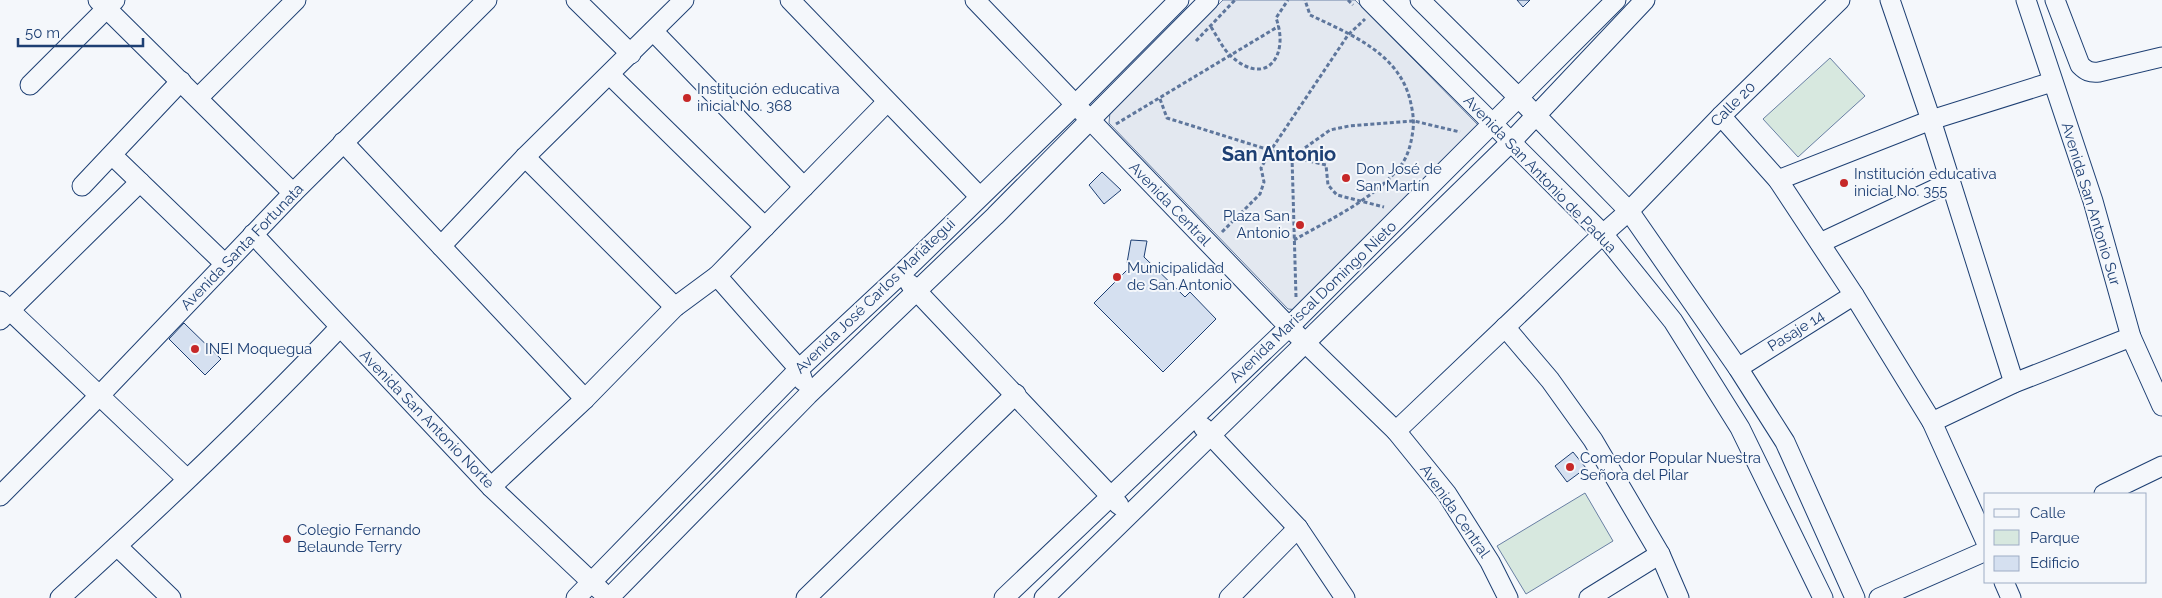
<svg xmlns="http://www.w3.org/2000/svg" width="2162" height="598" font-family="Raleway,sans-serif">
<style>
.green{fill:#d7e8df;stroke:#687fa3}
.parking{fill:#e3e8f0;stroke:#687fa3}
.building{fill:#d5e0f0;stroke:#1d3f73}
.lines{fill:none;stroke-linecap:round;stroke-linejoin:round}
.minor-casing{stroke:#1d3f73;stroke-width:21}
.path{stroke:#5e769c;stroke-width:3;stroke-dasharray:4 2.5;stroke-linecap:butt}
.minor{stroke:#f4f7fb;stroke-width:19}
.poi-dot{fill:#c62828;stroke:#f4f7fb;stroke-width:2}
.labels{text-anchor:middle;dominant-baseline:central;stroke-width:4;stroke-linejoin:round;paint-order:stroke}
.poi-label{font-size:15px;fill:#1d3f73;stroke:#f4f7fb;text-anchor:start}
.street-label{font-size:15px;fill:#1d3f73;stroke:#f4f7fb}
.district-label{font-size:20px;font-weight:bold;fill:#1d3f73;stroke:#f4f7fb}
</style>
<rect width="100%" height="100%" fill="#f4f7fb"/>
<g class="green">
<polygon points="1830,58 1865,96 1798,157 1763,119"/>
<polygon points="1585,493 1613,541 1526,594 1497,546"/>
</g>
<polygon class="parking" points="1223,0 1355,0 1480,127 1308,311 1288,309 1109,123 1110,112"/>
<g class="building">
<polygon points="1517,0 1530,0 1523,7"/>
<polygon points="1102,172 1121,190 1104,204 1089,185"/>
<polygon points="1131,240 1147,241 1144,257 1185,297 1190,292 1216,319 1163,372 1094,303 1132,265 1127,263"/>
<polygon points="184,323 221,359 205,375 169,339"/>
<polygon points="1573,452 1586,468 1567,482 1555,466"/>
</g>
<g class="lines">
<defs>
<g id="minor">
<polyline points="98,0 293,193"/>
<polyline points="576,0 631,54"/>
<polyline points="790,0 979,196"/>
<polyline points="975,0 1289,327 1396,431 1447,494 1490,562 1508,598"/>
<polyline points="1369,0 1603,234 1673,321 1740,428 1823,598"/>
<polyline points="1420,0 1518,97 1629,211 1738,368 1785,442 1855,598"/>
<polyline points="1890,0 1931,120 2014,383"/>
<polyline points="2026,0 2093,201 2131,337 2162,406"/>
<path d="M 2055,0 L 2080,65 C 2086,71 2090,73 2099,72 L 2162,57"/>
<polyline points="653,31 804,187"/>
<polyline points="610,75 765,227"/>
<polyline points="30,85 115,0"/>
<polyline points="198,98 296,0"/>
<polyline points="1721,116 1778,180 1854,295 1932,422 1986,542"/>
<polyline points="343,142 585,399"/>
<polyline points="112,155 225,264"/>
<polyline points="525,157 675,307"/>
<polyline points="1778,180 1931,120 2052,82"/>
<polyline points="82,186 181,81"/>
<polyline points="253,234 491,487 601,591"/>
<polyline points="1820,243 1950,182"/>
<polyline points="441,246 525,157 684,0"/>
<polyline points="717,276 799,369 803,381"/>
<polyline points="910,284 1119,505"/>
<polyline points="0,301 187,479"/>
<polyline points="0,320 140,182"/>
<polyline points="1505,327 1550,380 1593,440 1660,554 1679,598"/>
<polyline points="1738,368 1854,295"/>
<polyline points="1932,422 2014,383 2131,337"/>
<polyline points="1203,427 1298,528 1345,598"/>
<polyline points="1396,431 1603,234 1629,211 1721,116 1840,0"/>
<polyline points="491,487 585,399 675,307 717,276 887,102"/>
<polyline points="2104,494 2162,466"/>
<polyline points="0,496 100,395 293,193 487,0"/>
<polyline points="117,546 171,598"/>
<polyline points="2004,582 2011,598"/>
<path d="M 60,598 C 156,511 251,421 340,327"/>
<polyline points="576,598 799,369 901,274 1075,105 1179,0"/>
<polyline points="609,598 808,395 995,216 1209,0"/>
<polyline points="806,598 1016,394"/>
<polyline points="1004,598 1289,327 1616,0"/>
<polyline points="1044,598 1510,143 1645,0"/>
<polyline points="1229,598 1298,528"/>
<polyline points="1589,598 1660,554"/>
<polyline points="1879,598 1986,551"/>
</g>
</defs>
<use href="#minor" class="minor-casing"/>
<g class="path">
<polyline points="1348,0 1353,5"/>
<path d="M 1211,27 C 1217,36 1223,49 1231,56 C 1266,88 1290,56 1276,18 L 1288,0"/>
<polyline points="1196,41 1235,0"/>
<polyline points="1160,99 1167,118 1292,157 1326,165 1328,185 1337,195 1384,207"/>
<polyline points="1116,124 1279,26"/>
<polyline points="1222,232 1260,194 1264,182 1261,168 1271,150 1348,35 1365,19"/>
<path d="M 1294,240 C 1329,220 1372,200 1398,169 C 1408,158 1411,144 1413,130 C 1414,121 1413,113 1411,104 C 1401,54 1352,35 1310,15 L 1305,0"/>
<polyline points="1296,297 1292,157 1330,130 1349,126 1414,121 1460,132"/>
</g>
<use href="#minor" class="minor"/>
</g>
<g class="poi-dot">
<circle cx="687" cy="98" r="5"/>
<circle cx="1346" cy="178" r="5"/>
<circle cx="1844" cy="183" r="5"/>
<circle cx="1300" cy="225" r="5"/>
<circle cx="1117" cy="277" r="5"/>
<circle cx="195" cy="349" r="5"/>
<circle cx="1570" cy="467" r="5"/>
<circle cx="287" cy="539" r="5"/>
</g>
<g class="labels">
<g class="poi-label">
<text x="697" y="89">Institución educativa<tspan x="697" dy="17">inicial No. 368</tspan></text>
<text x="1356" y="169">Don José de<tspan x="1356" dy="17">San Martín</tspan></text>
<text x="1854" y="174">Institución educativa<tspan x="1854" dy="17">inicial No. 355</tspan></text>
<text x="1290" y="216" text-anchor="end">Plaza San<tspan x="1290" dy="17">Antonio</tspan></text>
<text x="1127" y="268">Municipalidad<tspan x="1127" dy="17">de San Antonio</tspan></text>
<text x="205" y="349">INEI Moquegua</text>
<text x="1580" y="458">Comedor Popular Nuestra<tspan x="1580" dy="17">Señora del Pilar</tspan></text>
<text x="297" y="530">Colegio Fernando<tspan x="297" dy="17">Belaunde Terry</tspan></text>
</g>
<g class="street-label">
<text transform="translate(1733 104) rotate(-45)">Calle 20</text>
<text transform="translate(1540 174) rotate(46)">Avenida San Antonio de Padua</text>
<text transform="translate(1170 204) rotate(46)">Avenida Central</text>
<text transform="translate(2091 204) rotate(73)">Avenida San Antonio Sur</text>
<text transform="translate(242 247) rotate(-46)">Avenida Santa Fortunata</text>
<text transform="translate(875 296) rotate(-44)">Avenida José Carlos Mariátegui</text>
<text transform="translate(1313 302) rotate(-44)">Avenida Mariscal Domingo Nieto</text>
<text transform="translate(1796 331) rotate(-32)">Pasaje 14</text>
<text transform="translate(427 419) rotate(46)">Avenida San Antonio Norte</text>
<text transform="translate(1455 511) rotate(55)">Avenida Central</text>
</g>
<g class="district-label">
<text x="1279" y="154">San Antonio</text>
</g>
</g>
<rect x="1984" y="493" width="162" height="90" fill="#f4f7fb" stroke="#9eadc5"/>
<rect x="1994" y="509" width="25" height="8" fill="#f4f7fb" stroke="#9eadc5"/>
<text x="2030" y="518" font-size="15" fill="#1d3f73">Calle</text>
<rect x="1994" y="530" width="25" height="15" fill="#d7e8df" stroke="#9eadc5"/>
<text x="2030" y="543" font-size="15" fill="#1d3f73">Parque</text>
<rect x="1994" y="556" width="25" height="15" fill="#d5e0f0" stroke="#9eadc5"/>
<text x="2030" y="568" font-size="15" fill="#1d3f73">Edificio</text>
<path d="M18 38v8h125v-8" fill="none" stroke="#1d3f73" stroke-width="2.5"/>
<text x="25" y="38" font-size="15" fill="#1d3f73" stroke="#f4f7fb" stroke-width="4" paint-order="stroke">50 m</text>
</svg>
